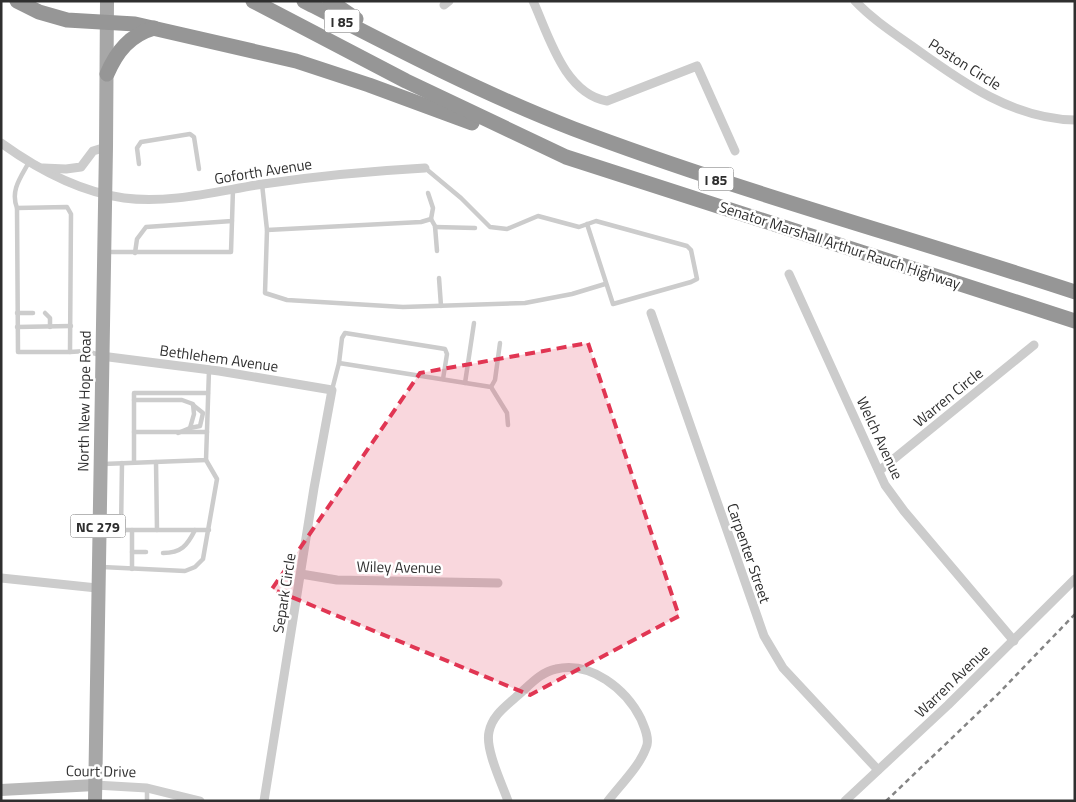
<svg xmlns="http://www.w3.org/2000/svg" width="1076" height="802" font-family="'Titillium Web',sans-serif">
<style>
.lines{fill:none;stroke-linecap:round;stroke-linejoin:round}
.lane{stroke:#ccc;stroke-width:4.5}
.street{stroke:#ccc;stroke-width:9}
.secondary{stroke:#b9b9b9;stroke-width:12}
.primary{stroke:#a7a7a7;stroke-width:14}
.highway{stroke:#969696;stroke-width:15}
.rail{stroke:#848484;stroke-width:2.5;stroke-dasharray:5 4;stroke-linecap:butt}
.marked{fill:#e13653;fill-opacity:0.2;stroke:#e13653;stroke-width:4;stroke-dasharray:10 6;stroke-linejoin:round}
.labels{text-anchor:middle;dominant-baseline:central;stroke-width:5;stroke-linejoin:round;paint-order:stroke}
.shield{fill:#fff;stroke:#6d6d6d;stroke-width:1}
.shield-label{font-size:14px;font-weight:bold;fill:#2f2f2f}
.street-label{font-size:15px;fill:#2f2f2f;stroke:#fff}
</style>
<rect width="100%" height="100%" fill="#fff"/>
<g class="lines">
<g class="lane">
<path d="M 29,162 C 21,177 10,190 17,208 L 67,207 L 71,214 L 70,352 L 86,351 L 100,355"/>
<polyline points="139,164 137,148 141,142 190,134 194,137 199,169"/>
<polyline points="425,168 461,198 490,227 507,229 538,216 579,227 596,221 687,246 691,250 697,279 691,282 613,304 587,224"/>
<polyline points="262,184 267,230 421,222 431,219 433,208 428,193"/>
<polyline points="17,208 18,352 70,352"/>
<polyline points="431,219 435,226 437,251"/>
<polyline points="435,227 475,228"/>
<polyline points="267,230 265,293 287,300 403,307 525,303 572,294 605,284"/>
<polyline points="105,252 231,252 232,221"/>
<polyline points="135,253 137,239 146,227 232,221 233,189"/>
<polyline points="439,278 441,306"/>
<polyline points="17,313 33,313"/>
<polyline points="45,313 50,318 50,327"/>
<polyline points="17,327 71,326"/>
<polyline points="339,363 342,338 345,333 439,348 445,349 447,354 443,379"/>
<polyline points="465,383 474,323"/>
<polyline points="491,387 495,380 500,343"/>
<polyline points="332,390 339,363 491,387 507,413 508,425"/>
<polyline points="134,400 182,400 193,404 194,414 190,428 178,433"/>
<polyline points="190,428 200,426 203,413 193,405"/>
<polyline points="134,432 207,432"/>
<polyline points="134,462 134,393 208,393"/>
<polyline points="156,462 157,530"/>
<polyline points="122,463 121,530 209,530"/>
<polyline points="103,464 206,460 209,370"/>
<polyline points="132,552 146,552"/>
<path d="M 163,553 C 181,553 187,546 195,530"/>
<polyline points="102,567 185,571 195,567 203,559 217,479 206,460"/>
<polyline points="132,569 132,530"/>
<polyline points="147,801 147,788"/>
</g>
<g class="street">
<path d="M 533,1 C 549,36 564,93 607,101 L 697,66 L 735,151"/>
<path d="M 855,1 C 873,20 895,34 916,49 C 963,83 1014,119 1075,120"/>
<polyline points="444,5 449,1"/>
<path d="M 1,143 C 37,169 80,192 124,198 C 170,204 218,191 263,184 C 317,176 371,171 425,168"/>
<polyline points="43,168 66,169 81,167 93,151 106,147"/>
<polyline points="789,274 885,485 904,511 1014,641"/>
<polyline points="651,313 764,636 783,668 878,770"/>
<polyline points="101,356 219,371 332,390 314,488 264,801"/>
<polyline points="879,471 1034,345"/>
<polyline points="301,574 337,580 498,583"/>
<polyline points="1,578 97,588"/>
<polyline points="95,785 147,788 200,801"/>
<path d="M 508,801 C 502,784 485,749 489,732 C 492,716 505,707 516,697 C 528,687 540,672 556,669 C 591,661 626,689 641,719 C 644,727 649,736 647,745 C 641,765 621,784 608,801"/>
<polyline points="845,801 948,705 1075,579"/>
</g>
<polyline class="secondary" points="1,790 95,785"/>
<polyline class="primary" points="95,801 106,147 107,1"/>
<g class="highway">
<polyline points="17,1 39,12 67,20 135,24 296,61 369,85 472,123"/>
<polyline points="253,1 406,81 566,157 1075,321"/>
<path d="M 304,1 C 393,47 481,93 574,129 C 738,191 908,237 1075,292"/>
<polyline points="330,1 356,19"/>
<path d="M 107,74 C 117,51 130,35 154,28"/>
</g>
<polyline class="rail" points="886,801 998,694 1075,614"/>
</g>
<path class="marked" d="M 588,343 L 679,616 L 530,695 L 272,589 L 420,373 Z"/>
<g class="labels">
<g class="shield">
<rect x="324.5" y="9.5" width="35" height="23" rx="4"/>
<rect x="698.5" y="167.5" width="35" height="23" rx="4"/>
<rect x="70.5" y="514.5" width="55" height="23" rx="4"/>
</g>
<g class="shield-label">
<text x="342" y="21">I 85</text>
<text x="716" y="179">I 85</text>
<text x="98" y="526">NC 279</text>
</g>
<g class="street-label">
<text transform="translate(965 64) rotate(32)">Poston Circle</text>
<text transform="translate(263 171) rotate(-9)">Goforth Avenue</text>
<text transform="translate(840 245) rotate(18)">Senator Marshall Arthur Rauch Highway</text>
<text transform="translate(219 358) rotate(8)">Bethlehem Avenue</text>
<text transform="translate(948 397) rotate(-39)">Warren Circle</text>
<text transform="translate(84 401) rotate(-89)">North New Hope Road</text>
<text transform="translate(880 438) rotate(65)">Welch Avenue</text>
<text transform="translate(749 553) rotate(71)">Carpenter Street</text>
<text transform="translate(399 567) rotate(1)">Wiley Avenue</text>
<text transform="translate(284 593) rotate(-81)">Separk Circle</text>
<text transform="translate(952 681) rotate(-44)">Warren Avenue</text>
<text transform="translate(101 771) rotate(1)">Court Drive</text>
</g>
</g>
<rect width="1076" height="802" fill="none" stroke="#2f2f2f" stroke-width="5"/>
</svg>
